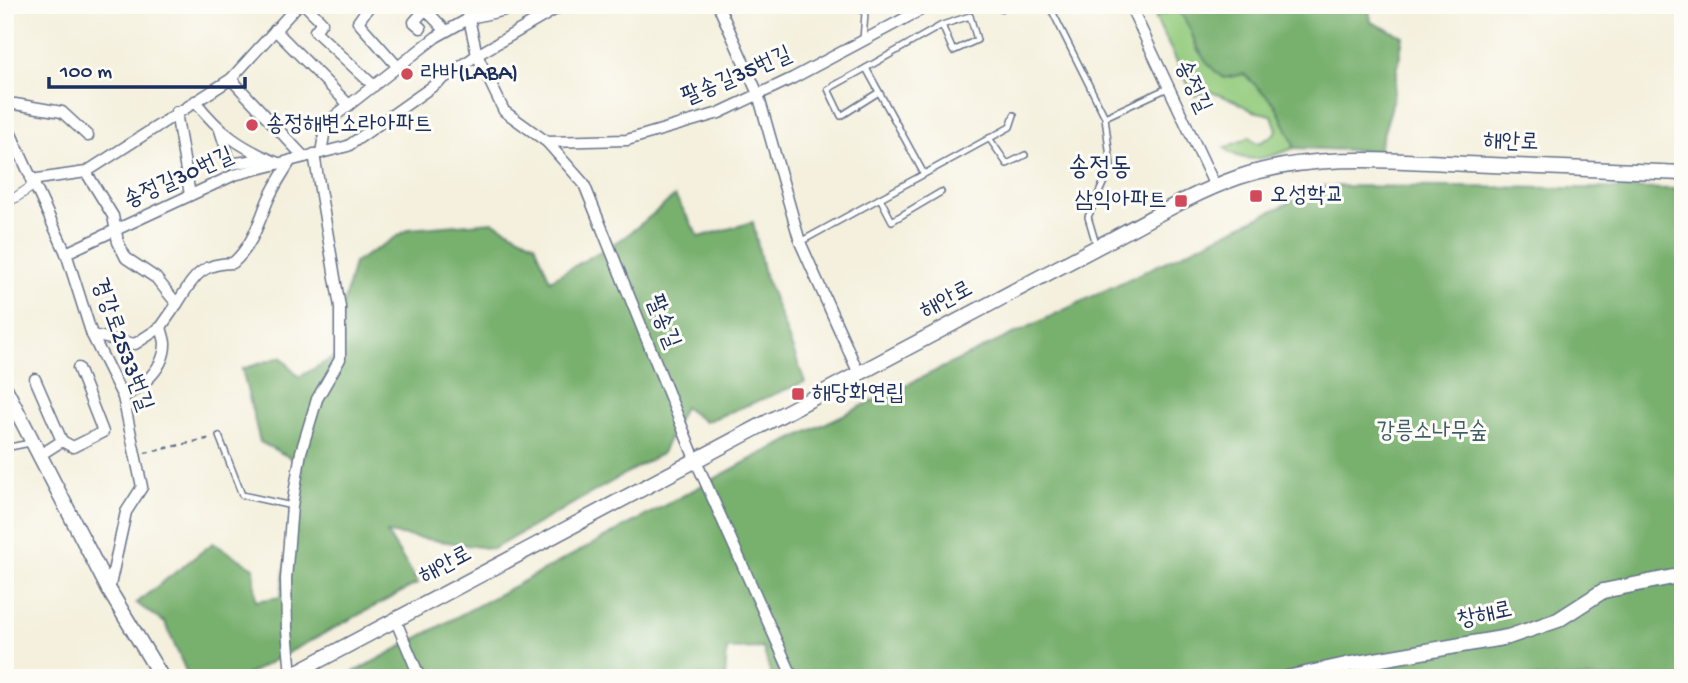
<svg xmlns="http://www.w3.org/2000/svg" width="1688" height="683" font-family="'Gochi Hand','Poor Story',sans-serif">
<style>
.green{fill:#95cc7f;stroke:#587e6e;stroke-width:2}
.forest{fill:#78b06e;stroke:#4a7066;stroke-width:2}
.lines{fill:none;stroke-linecap:round;stroke-linejoin:round}
.service-casing{stroke:#67738a;stroke-width:8}
.pedestrian-casing{stroke:#67738a;stroke-width:11}
.minor-casing{stroke:#67738a;stroke-width:13}
.tertiary-casing{stroke:#67738a;stroke-width:17}
.path{stroke:#67738a;stroke-width:2.5;stroke-dasharray:5 5;stroke-linecap:butt}
.service{stroke:#fff;stroke-width:5}
.pedestrian{stroke:#fff;stroke-width:9}
.minor{stroke:#fff;stroke-width:10}
.tertiary{stroke:#fff;stroke-width:14}
.poi-dot{fill:#d1495b;stroke:#fdfcf7;stroke-width:2.5}
.labels{text-anchor:middle;dominant-baseline:central;stroke-width:6;stroke-linejoin:round;paint-order:stroke}
.poi-label{font-size:23px;fill:#1b2f5e;stroke:#fdfcf7;text-anchor:start}
.street-label{font-size:23px;fill:#1b2f5e;stroke:#fdfcf7}
.park-label{font-size:23px;fill:#405e68;stroke:#fdfcf7}
.quarter-label{font-size:26px;fill:#1b2f5e;stroke:#fdfcf7}
</style>
<rect width="100%" height="100%" fill="#fdfcf7"/>
<filter id="ink" filterUnits="userSpaceOnUse"><feTurbulence type="fractalNoise" baseFrequency=".0143" numOctaves="2"/><feDisplacementMap in="SourceGraphic" scale="14" xChannelSelector="R" yChannelSelector="G"/><feConvolveMatrix kernelMatrix="1 2 1 2 8 2 1 2 1" color-interpolation-filters="sRGB"/></filter>
<filter id="wash" filterUnits="userSpaceOnUse"><feTurbulence type="fractalNoise" baseFrequency=".00686" numOctaves="4" result="noise"/><feDisplacementMap in="SourceGraphic" scale="28" xChannelSelector="R" yChannelSelector="G"/><feGaussianBlur stdDeviation="1.57" result="paint"/><feColorMatrix in="noise" values="0 0 0 0 0 0 0 0 0 0 0 0 0 0 0 0 0 1.4 0 .05"/><feComposite in="paint" operator="in"/></filter>
<g filter="url(#wash)">
<rect width="100%" height="100%" fill="#f4f0dd"/>
<path class="green" d="M 1181,8 L 1179,11 L 1189,25 L 1197,50 L 1224,78 L 1244,74 L 1275,104 L 1293,142 L 1294,148 C 1271,157 1245,167 1225,148 L 1250,137 L 1253,141 L 1259,143 L 1271,137 L 1277,130 L 1272,115 L 1253,111 L 1235,101 L 1209,91 L 1194,96 L 1155,17 Z"/>
<g class="forest">
<path d="M 1182,5 L 1366,5 L 1369,8 L 1371,22 L 1403,36 L 1391,109 L 1378,151 L 1294,148 L 1293,142 L 1275,104 L 1244,74 L 1224,78 C 1194,57 1199,38 1179,11 Z"/>
<polygon points="1324,186 1683,189 1683,678 772,678 763,648 727,649 725,678 343,678 755,457"/>
<polygon points="675,196 699,237 753,222 763,270 805,382 705,422 684,407 662,453 493,549 387,533 418,583 241,678 189,678 165,623 136,603 213,543 254,568 256,601 281,597 299,462 260,442 242,369 281,357 299,377 336,356 340,317 354,263 409,229 493,222 535,244 550,280 625,237"/>
</g>
</g>
<g filter="url(#ink)">
<g class="lines">
<defs>
<g id="service">
<polyline points="856,5 865,13 863,40"/>
<polyline points="1049,5 1105,117 1170,87"/>
<polyline points="1001,9 1009,5"/>
<polyline points="866,68 828,89 841,116 879,92"/>
<polyline points="989,138 1007,164 1025,155"/>
<polyline points="924,174 866,68 942,25 953,51 977,40 970,16 942,25"/>
<polyline points="880,198 892,221 941,192"/>
<polyline points="800,242 1010,127 1014,115"/>
<polyline points="1096,244 1088,217 1111,166 1105,117"/>
<polyline points="219,436 242,495 292,506"/>
<polyline points="5,448 30,443"/>
</g>
<polyline id="pedestrian" points="5,201 15,198 34,185"/>
<g id="minor">
<polyline points="305,5 322,22 315,31 374,86"/>
<polyline points="370,5 358,22 398,67"/>
<polyline points="466,5 477,55 504,111 547,142 584,184 695,459 793,678"/>
<polyline points="718,5 758,94 800,242 859,374"/>
<polyline points="1130,5 1215,186"/>
<polyline points="425,9 446,31"/>
<polyline points="421,28 414,22 429,5"/>
<polyline points="275,30 349,105"/>
<polyline points="231,79 304,157"/>
<path d="M 195,101 C 221,134 240,147 278,163"/>
<polyline points="5,105 15,104 62,112 88,136"/>
<polyline points="176,112 190,195"/>
<polyline points="5,121 66,253 92,335 123,397 142,487 126,512 109,590"/>
<polyline points="220,130 231,164 266,158"/>
<polyline points="547,142 627,140 719,113 793,78 930,5"/>
<polyline points="321,153 326,123 436,37 470,18 510,9 510,5"/>
<path d="M 86,172 L 113,216 L 118,242 L 126,258 L 156,278 L 177,304 C 193,279 199,263 233,263 C 253,245 258,224 268,200 C 274,186 283,173 291,160"/>
<polyline points="31,180 86,172 231,79 298,5"/>
<polyline points="66,253 234,175 348,146 477,55 563,5"/>
<polyline points="92,335 135,344 161,327 177,304"/>
<polyline points="35,379 62,441 40,455"/>
<path d="M 123,397 C 142,387 165,368 165,344 C 165,339 162,332 161,327"/>
<polyline points="62,441 73,447 103,432 78,368"/>
<polyline points="395,619 420,678"/>
<polyline points="291,675 287,630 286,579 292,506 301,452 317,399 340,359 340,307 314,154"/>
</g>
<g id="tertiary">
<polyline points="5,388 109,590 162,678"/>
<path d="M 286,678 L 1097,247 C 1143,223 1190,194 1239,177 C 1311,153 1391,160 1466,164 C 1538,167 1610,170 1683,173"/>
<polyline points="1287,678 1346,665 1508,637 1558,620 1603,591 1683,575"/>
</g>
</defs>
<use href="#service" class="service-casing"/>
<use href="#pedestrian" class="pedestrian-casing"/>
<use href="#minor" class="minor-casing"/>
<use href="#tertiary" class="tertiary-casing"/>
<polyline class="path" points="145,453 211,438"/>
<use href="#service" class="service"/>
<use href="#pedestrian" class="pedestrian"/>
<use href="#minor" class="minor"/>
<use href="#tertiary" class="tertiary"/>
</g>
</g>
<g class="poi-dot">
<circle cx="407" cy="74" r="7"/>
<circle cx="252" cy="125" r="7"/>
<rect x="1249" y="189" width="14" height="14" rx="3.5"/>
<rect x="1174" y="194" width="14" height="14" rx="3.5"/>
<rect x="791" y="387" width="14" height="14" rx="3.5"/>
</g>
<g class="labels">
<g class="poi-label">
<text x="421" y="74">라바(LABA)</text>
<text x="266" y="125">송정해변소라아파트</text>
<text x="1270" y="196">오성학교</text>
<text x="1167" y="201" text-anchor="end">삼익아파트</text>
<text x="812" y="394">해당화연립</text>
</g>
<g class="street-label">
<text transform="translate(737 77) rotate(-23)">팔송길35번길</text>
<text transform="translate(1192 87) rotate(65)">송정길</text>
<text transform="translate(1511 143) rotate(2)">해안로</text>
<text transform="translate(179 179) rotate(-24)">송정길30번길</text>
<text transform="translate(947 301) rotate(-28)">해안로</text>
<text transform="translate(662 322) rotate(68)">팔송길</text>
<text transform="translate(121 345) rotate(70)">경강로2533번길</text>
<text transform="translate(446 566) rotate(-28)">해안로</text>
<text transform="translate(1485 616) rotate(-12)">창해로</text>
</g>
<g class="park-label">
<text x="1432" y="432">강릉소나무숲</text>
</g>
<g class="quarter-label">
<text x="1100" y="169">송정동</text>
</g>
</g>
<rect width="1688" height="683" fill="none" stroke="#fdfcf7" stroke-width="28"/>
<path d="M49 77v10h196v-10" fill="none" stroke="#1b2f5e" stroke-width="3.5"/>
<text x="60" y="77" font-size="21" fill="#1b2f5e" stroke="#fdfcf7" stroke-width="5" paint-order="stroke">100 m</text>
</svg>
